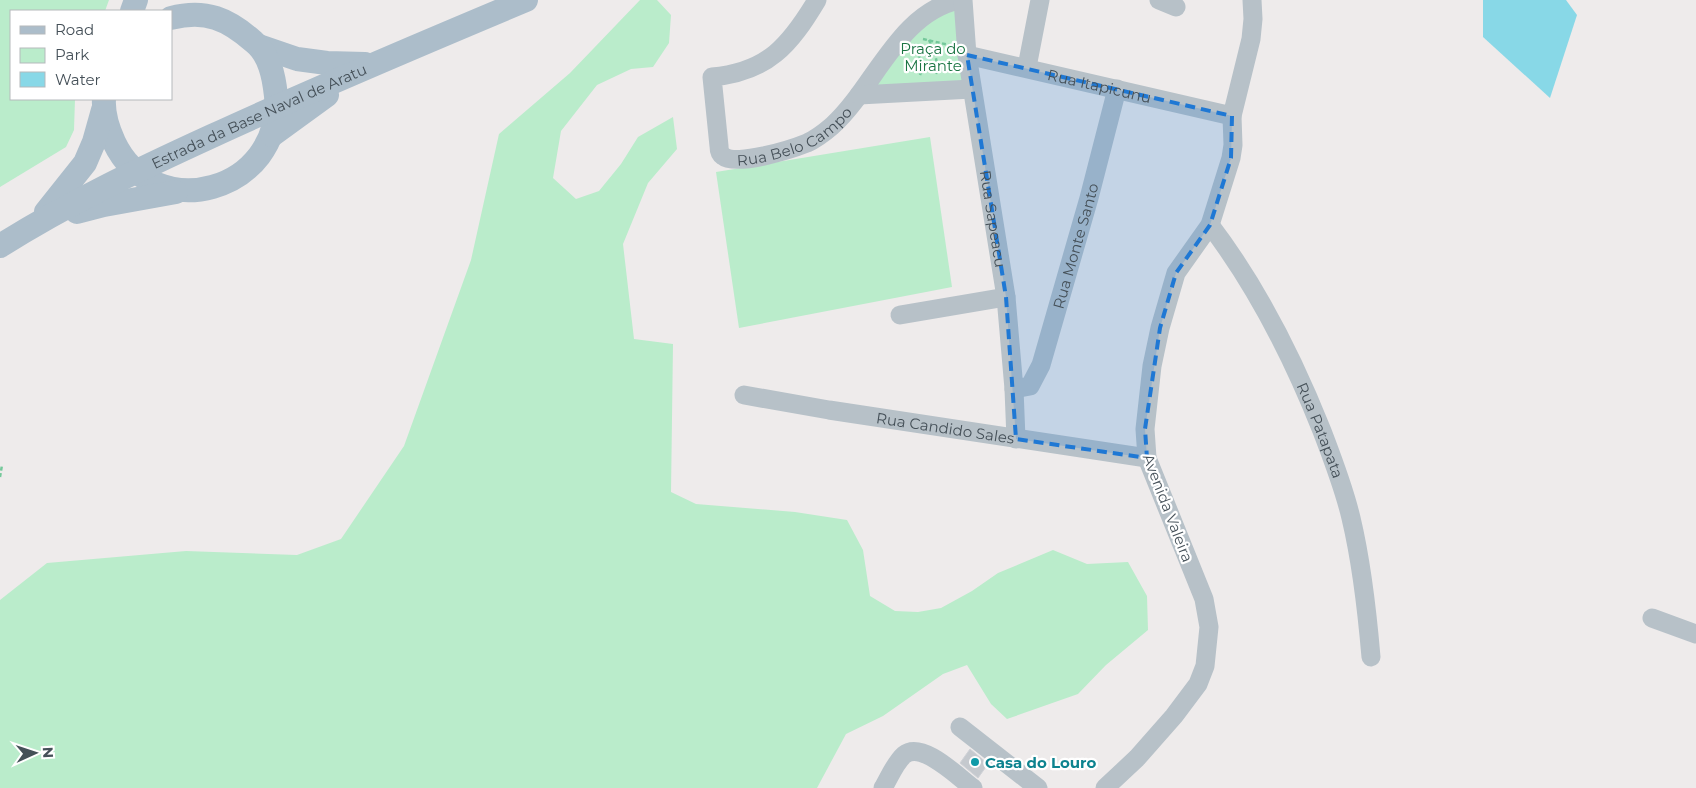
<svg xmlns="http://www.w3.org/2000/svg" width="1696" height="788" font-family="Montserrat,sans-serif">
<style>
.green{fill:#baeccb}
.water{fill:#88d8e7}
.building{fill:#c5c9ce;stroke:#d0d2d7}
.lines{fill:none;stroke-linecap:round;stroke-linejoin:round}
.path{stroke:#74c89a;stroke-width:2.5;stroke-dasharray:4 2.5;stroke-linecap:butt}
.minor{stroke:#b7c1c8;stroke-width:19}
.major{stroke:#acbdca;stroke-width:24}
.marked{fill:#1f78d4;fill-opacity:0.2;stroke:#1f78d4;stroke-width:4;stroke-dasharray:10 6;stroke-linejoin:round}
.culture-dot{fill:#0f9aa8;stroke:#fff;stroke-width:2}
.labels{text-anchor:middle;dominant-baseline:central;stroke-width:4.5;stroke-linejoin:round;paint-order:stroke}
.park-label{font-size:15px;fill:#1a7543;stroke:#fff}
.street-label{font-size:15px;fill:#455058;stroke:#fff}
.culture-label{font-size:15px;font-weight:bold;fill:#0d838f;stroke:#fff;text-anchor:start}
</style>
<rect width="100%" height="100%" fill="#eeebeb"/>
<g class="green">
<polygon points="0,0 109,0 105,11 11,11 11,99 75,99 74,130 66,147 0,187"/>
<polygon points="640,0 657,0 671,15 669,43 653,67 631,69 597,85 561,131 553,178 576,199 599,191 621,164 638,137 673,117 677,149 648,183 623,244 634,339 673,344 671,492 696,504 795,512 847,520 863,550 870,596 895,611 918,612 941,608 972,591 998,573 1053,550 1087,564 1128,562 1147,596 1148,630 1106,665 1078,694 1007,719 991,704 967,665 943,674 883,716 846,734 817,788 0,788 0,600 47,563 186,551 297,555 341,539 404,446 471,260 499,134 570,73"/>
<polygon points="959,3 969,86 865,92 903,40"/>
<polygon points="930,137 952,287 739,328 716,172"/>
</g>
<polygon class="water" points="1483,0 1566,0 1577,15 1550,98 1483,37"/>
<polygon class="building" points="970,749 988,764 978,778 960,763"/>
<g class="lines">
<g class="path">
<polyline points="923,39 949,45"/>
<path d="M 929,40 C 934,51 939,62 936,74"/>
<path d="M 914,49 C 921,57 924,64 920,75"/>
<polyline points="937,69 953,72"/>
<polyline points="0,477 2,465"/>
</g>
<g class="minor">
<path id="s1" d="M 817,0 C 790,45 768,72 712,77 L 719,146 C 719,150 720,154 723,156 C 736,167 792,149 807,143 C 816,139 825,132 832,126 C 875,87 898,13 959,0"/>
<path id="s2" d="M 963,0 L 967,55 L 1006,297 L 1014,389 L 1016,439"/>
<polyline points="1159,0 1176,7"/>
<path id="s3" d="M 967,55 L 1232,116"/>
<polyline points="1027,67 1040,0"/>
<polyline points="859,95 972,89"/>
<path id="s4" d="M 1210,225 C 1258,288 1293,358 1322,431 C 1333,460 1344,488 1351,518 C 1362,564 1367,610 1371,657"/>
<polyline points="900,315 1006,297"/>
<path id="s5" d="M 1014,389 L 1030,386 L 1041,365 L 1089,198 L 1117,89"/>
<path id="s6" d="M 744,395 L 829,410 L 1147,458"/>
<polyline points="1652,618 1696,634"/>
<polyline points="960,727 1038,788"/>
<path d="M 883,788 C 889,778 895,763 904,755 C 922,740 958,777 973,788"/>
<polyline points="1105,788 1137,758 1174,716 1198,684 1205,666 1209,627 1204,599 1147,458 1145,429 1152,366 1160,328 1176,273 1210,225 1231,158 1233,145 1232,116 1251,39 1253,19 1252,0"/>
</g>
<g class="major">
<polyline points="132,11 136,0"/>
<polyline points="259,46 297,59 327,63 365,64"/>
<path d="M 104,99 C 103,114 108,129 114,142 C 154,227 283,192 276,96 C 274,77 270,55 254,42 C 228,19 206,9 171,18"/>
<polyline points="272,135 327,95"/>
<polyline points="46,212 85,163 94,142 103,110"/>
<polyline points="77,212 104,205 176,192"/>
<path id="s7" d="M 0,246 C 68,203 140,169 212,136 C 316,88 421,44 526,0"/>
</g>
</g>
<path class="marked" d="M 967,55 L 1232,116 L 1231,158 L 1210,225 L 1176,273 L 1160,328 L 1145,429 L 1147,458 L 1016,439 L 1006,297 Z"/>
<circle class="culture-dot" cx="975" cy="762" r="5"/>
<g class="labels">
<g class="park-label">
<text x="933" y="48">Praça do<tspan x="933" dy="17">Mirante</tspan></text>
</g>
<g class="street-label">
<text stroke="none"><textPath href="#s3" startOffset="136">Rua Itapicunu</textPath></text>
<text stroke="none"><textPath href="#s7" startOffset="290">Estrada da Base Naval de Aratu</textPath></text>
<text stroke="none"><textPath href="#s1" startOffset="295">Rua Belo Campo</textPath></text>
<text stroke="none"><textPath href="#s2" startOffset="221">Rua Sapeacu</textPath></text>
<text stroke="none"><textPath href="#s5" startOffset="164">Rua Monte Santo</textPath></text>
<text stroke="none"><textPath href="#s6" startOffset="204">Rua Candido Sales</textPath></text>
<text stroke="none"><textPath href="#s4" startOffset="234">Rua Patapata</textPath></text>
<text transform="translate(1168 508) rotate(69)">Avenida Valeira</text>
</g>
<g class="culture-label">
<text x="985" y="762">Casa do Louro</text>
</g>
</g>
<rect x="10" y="10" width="162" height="90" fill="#ffffff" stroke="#b5b9bc"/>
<rect x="20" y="26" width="25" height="8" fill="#acbdca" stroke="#b5b9bc"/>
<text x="55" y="35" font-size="15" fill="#455058">Road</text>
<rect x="20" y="48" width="25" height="15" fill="#baeccb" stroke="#b5b9bc"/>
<text x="55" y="60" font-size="15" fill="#455058">Park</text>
<rect x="20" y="72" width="25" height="15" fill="#88d8e7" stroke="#b5b9bc"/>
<text x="55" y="85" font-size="15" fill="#455058">Water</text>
<g transform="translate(35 753) rotate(87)" stroke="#ffffff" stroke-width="4" paint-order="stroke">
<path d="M0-4L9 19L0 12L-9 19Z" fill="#455058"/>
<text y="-8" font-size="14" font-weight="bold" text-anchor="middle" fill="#455058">N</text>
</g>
</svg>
